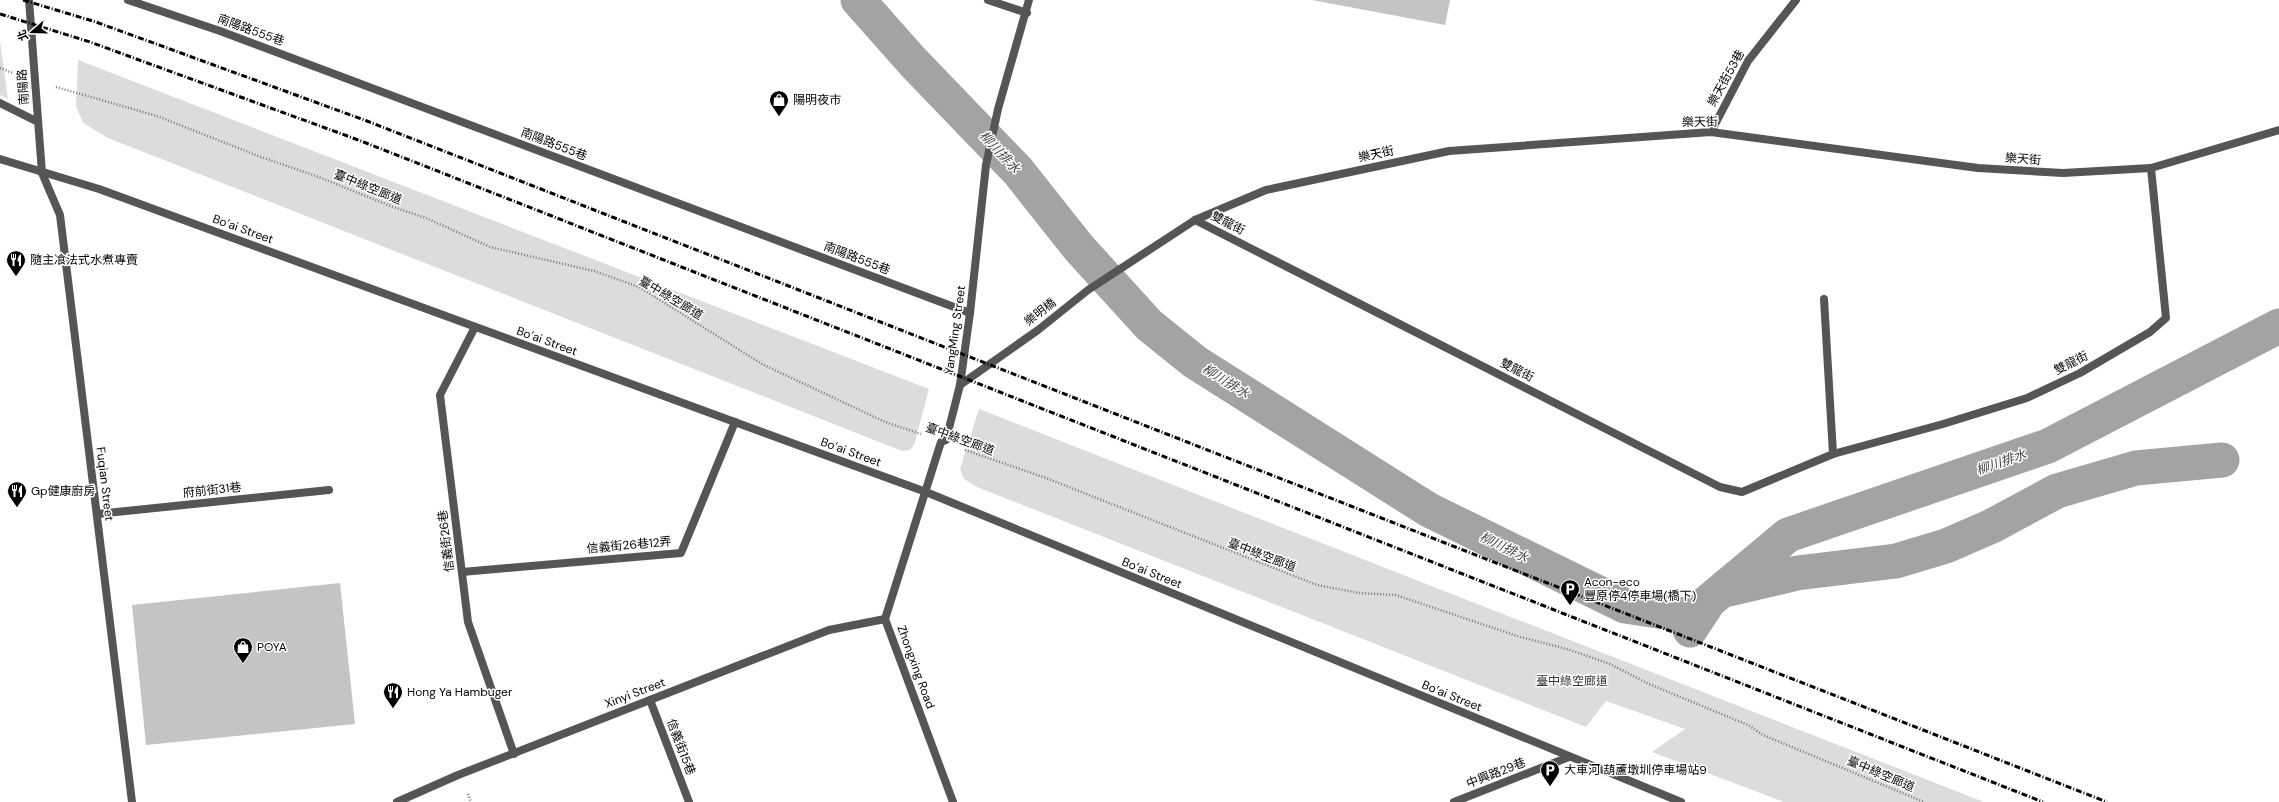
<svg xmlns="http://www.w3.org/2000/svg" width="2279" height="802" font-family="'DM Sans','Noto Sans TC',sans-serif">
<style>
.green{fill:#dcdcdc}
.lines{fill:none;stroke-linecap:round;stroke-linejoin:round}
.canal{stroke:#a3a3a3;stroke-width:35}
.building{fill:#c4c4c4}
.path{stroke:#777;stroke-width:2.5;stroke-dasharray:1 2;stroke-linecap:butt}
.service{stroke:#555;stroke-width:8}
.minor{stroke:#555;stroke-width:8}
.rail{stroke:#000;stroke-width:3;stroke-dasharray:6 2 1 2;stroke-linecap:butt}
.labels{text-anchor:middle;dominant-baseline:central;stroke-width:3;stroke-linejoin:round;paint-order:stroke}
.street-label{font-size:12px;fill:#000;stroke:#fff}
.poi-label{font-size:12px;fill:#000;stroke:#fff;text-anchor:start}
.park-label{font-size:12px;fill:#333;stroke:#fff}
.water-label{font-size:13px;font-style:italic;fill:#444;stroke:#fff}
</style>
<rect width="100%" height="100%" fill="#fff"/>
<g class="green">
<polygon points="0,41 8,99 0,95"/>
<polygon points="78,60 929,389 914,445 910,450 902,451 108,138 83,123 76,106"/>
<polygon points="979,409 1984,802 1784,802 1652,752 1685,729 1606,701 1586,727 977,487 964,479 960,469"/>
</g>
<g class="lines">
<g class="canal">
<polyline points="858,0 913,62 1018,171 1079,248 1149,325 1195,362 1429,510 1625,606 1698,617"/>
<polyline points="1729,589 1797,573 1896,561 1946,546 1992,526 2057,491 2136,468 2222,460"/>
<polyline points="1690,630 1709,601 1788,535 2048,446 2279,326"/>
</g>
</g>
<g class="building">
<polygon points="1312,0 1450,0 1445,25"/>
<polygon points="340,583 355,724 146,745 132,605"/>
</g>
<g class="lines">
<g class="path">
<polyline points="0,68 13,73"/>
<polyline points="56,87 157,116 261,157 316,176 393,207 426,218 490,247 594,271 639,287 762,364 885,422 921,434"/>
<polyline points="965,450 1046,478 1317,585 1359,593 1396,595 1517,636 1570,650 1610,664 1649,684 1748,725 1763,735 1924,802"/>
<polyline points="468,794 471,802"/>
</g>
<g class="service">
<polyline points="128,0 220,31 970,313"/>
<polyline points="988,0 1027,13"/>
<polyline points="0,103 38,122"/>
<polyline points="1711,132 1748,61 1796,0"/>
<polyline points="1195,220 1720,487 1742,492 1833,454 1943,424 2027,398 2080,373 2150,332 2166,318 2151,168"/>
<polyline points="1824,299 1833,454"/>
<polyline points="475,327 440,395 468,622 514,754"/>
<polyline points="97,514 329,490"/>
<polyline points="462,572 681,553 735,422"/>
<polyline points="650,700 689,802"/>
<polyline points="1454,802 1569,757"/>
</g>
<g class="minor">
<polyline points="29,0 42,173 60,215 132,802"/>
<polyline points="0,159 99,189 926,492 1681,802"/>
<polyline points="960,385 1038,330 1088,290 1195,220 1266,190 1449,151 1711,132 1978,168 2063,173 2151,168 2279,130"/>
<polyline points="397,802 458,775 829,630 885,619"/>
<polyline points="953,802 885,619 941,442 946,440 960,385 970,313 986,165 998,109 1029,0"/>
</g>
<g class="rail">
<polyline points="23,0 96,22 367,121 2107,802"/>
<polyline points="0,14 90,42 361,141 2043,802"/>
</g>
</g>
<defs>
<symbol id="shop-pin" viewBox="-11 -11 22 30"><path d="M0 17L-7.5 6A9.5 9.5 0 1 1 7.5 6Z" fill="#000" stroke="#fff"/><path d="M-5-2.5h2.3a2.7 3.5 0 0 1 5.4 0H5L5.5 6h-11ZM-1.5-2.5h3a1.5 2.3 0 0 0-3 0Z" fill="#fff"/></symbol>
<symbol id="restaurant-pin" viewBox="-11 -11 22 30"><path d="M0 17L-7.5 6A9.5 9.5 0 1 1 7.5 6Z" fill="#000" stroke="#fff"/><path d="M-5-6h1v4h1v-4h1v4h1v-4h1v5L-1.5 .5V6h-2V.5L-5-1ZM5-6V6H3V1.5H1.5Q1.5-4 5-6Z" fill="#fff"/></symbol>
<symbol id="parking-pin" viewBox="-11 -11 22 30"><path d="M0 17L-7.5 6A9.5 9.5 0 1 1 7.5 6Z" fill="#000" stroke="#fff"/><path d="M-3.5-5.5H1a3.5 3.5 0 0 1 0 7H-1V5.5H-3.5ZM-1-3.4V-.6H.8a1.4 1.4 0 0 0 0-2.8Z" fill="#fff"/></symbol>
</defs>
<g fill-rule="evenodd">
<use href="#shop-pin" x="768" y="89" width="22" height="30"/>
<use href="#restaurant-pin" x="5" y="249" width="22" height="30"/>
<use href="#restaurant-pin" x="6" y="480" width="22" height="30"/>
<use href="#parking-pin" x="1559" y="578" width="22" height="30"/>
<use href="#shop-pin" x="232" y="636" width="22" height="30"/>
<use href="#restaurant-pin" x="382" y="681" width="22" height="30"/>
<use href="#parking-pin" x="1539" y="759" width="22" height="30"/>
</g>
<g class="labels">
<g class="street-label">
<text transform="translate(251 30) rotate(20)">南陽路555巷</text>
<text transform="translate(1726 78) rotate(-61)">樂天街53巷</text>
<text transform="translate(23 87) rotate(-94)">南陽路</text>
<text transform="translate(1700 122) rotate(-1)">樂天街</text>
<text transform="translate(554 144) rotate(21)">南陽路555巷</text>
<text transform="translate(1376 154) rotate(-12)">樂天街</text>
<text transform="translate(2023 159) rotate(4)">樂天街</text>
<text transform="translate(368 187) rotate(22)">臺中綠空廊道</text>
<text transform="translate(1228 223) rotate(27)">雙龍街</text>
<text transform="translate(243 229) rotate(20)">Bo’ai Street</text>
<text transform="translate(857 258) rotate(21)">南陽路555巷</text>
<text transform="translate(671 298) rotate(31)">臺中綠空廊道</text>
<text transform="translate(1040 312) rotate(-38)">樂明橋</text>
<text transform="translate(955 330) rotate(-82)">YangMing Street</text>
<text transform="translate(547 341) rotate(20)">Bo’ai Street</text>
<text transform="translate(2071 363) rotate(-27)">雙龍街</text>
<text transform="translate(1517 370) rotate(27)">雙龍街</text>
<text transform="translate(960 439) rotate(20)">臺中綠空廊道</text>
<text transform="translate(851 452) rotate(20)">Bo’ai Street</text>
<text transform="translate(105 484) rotate(83)">Fuqian Street</text>
<text transform="translate(212 490) rotate(-6)">府前街31巷</text>
<text transform="translate(446 541) rotate(-97)">信義街26巷</text>
<text transform="translate(629 545) rotate(-5)">信義街26巷12弄</text>
<text transform="translate(1262 555) rotate(21)">臺中綠空廊道</text>
<text transform="translate(1152 573) rotate(22)">Bo’ai Street</text>
<text transform="translate(916 667) rotate(70)">Zhongxing Road</text>
<text transform="translate(635 693) rotate(-21)">Xinyi Street</text>
<text transform="translate(1452 696) rotate(22)">Bo’ai Street</text>
<text transform="translate(681 747) rotate(69)">信義街15巷</text>
<text transform="translate(1496 773) rotate(-21)">中興路29巷</text>
<text transform="translate(1881 774) rotate(23)">臺中綠空廊道</text>
</g>
<g class="poi-label">
<text x="793" y="100">陽明夜市</text>
<text x="30" y="260">隨主飡法式水煮專賣</text>
<text x="31" y="491">Gp健康廚房</text>
<text x="1584" y="582">Acon-eco<tspan x="1584" dy="14">豐原停4停車場(橋下)</tspan></text>
<text x="257" y="647">POYA</text>
<text x="407" y="692">Hong Ya Hambuger</text>
<text x="1564" y="770">大車河 葫蘆墩圳停車場站9</text>
</g>
<g class="park-label">
<text x="1572" y="681">臺中綠空廊道</text>
</g>
<g class="water-label">
<text transform="translate(1000 152) rotate(47)">柳川排水</text>
<text transform="translate(1226 381) rotate(32)">柳川排水</text>
<text transform="translate(2001 462) rotate(-19)">柳川排水</text>
<text transform="translate(1504 547) rotate(26)">柳川排水</text>
</g>
</g>
<g transform="translate(32 32) rotate(250)" stroke="#ffffff" stroke-width="3" paint-order="stroke">
<path d="M0-3L7 15L0 10L-7 15Z" fill="#000000"/>
<text y="-6" font-size="11" font-weight="bold" text-anchor="middle" fill="#000000">北</text>
</g>
</svg>
